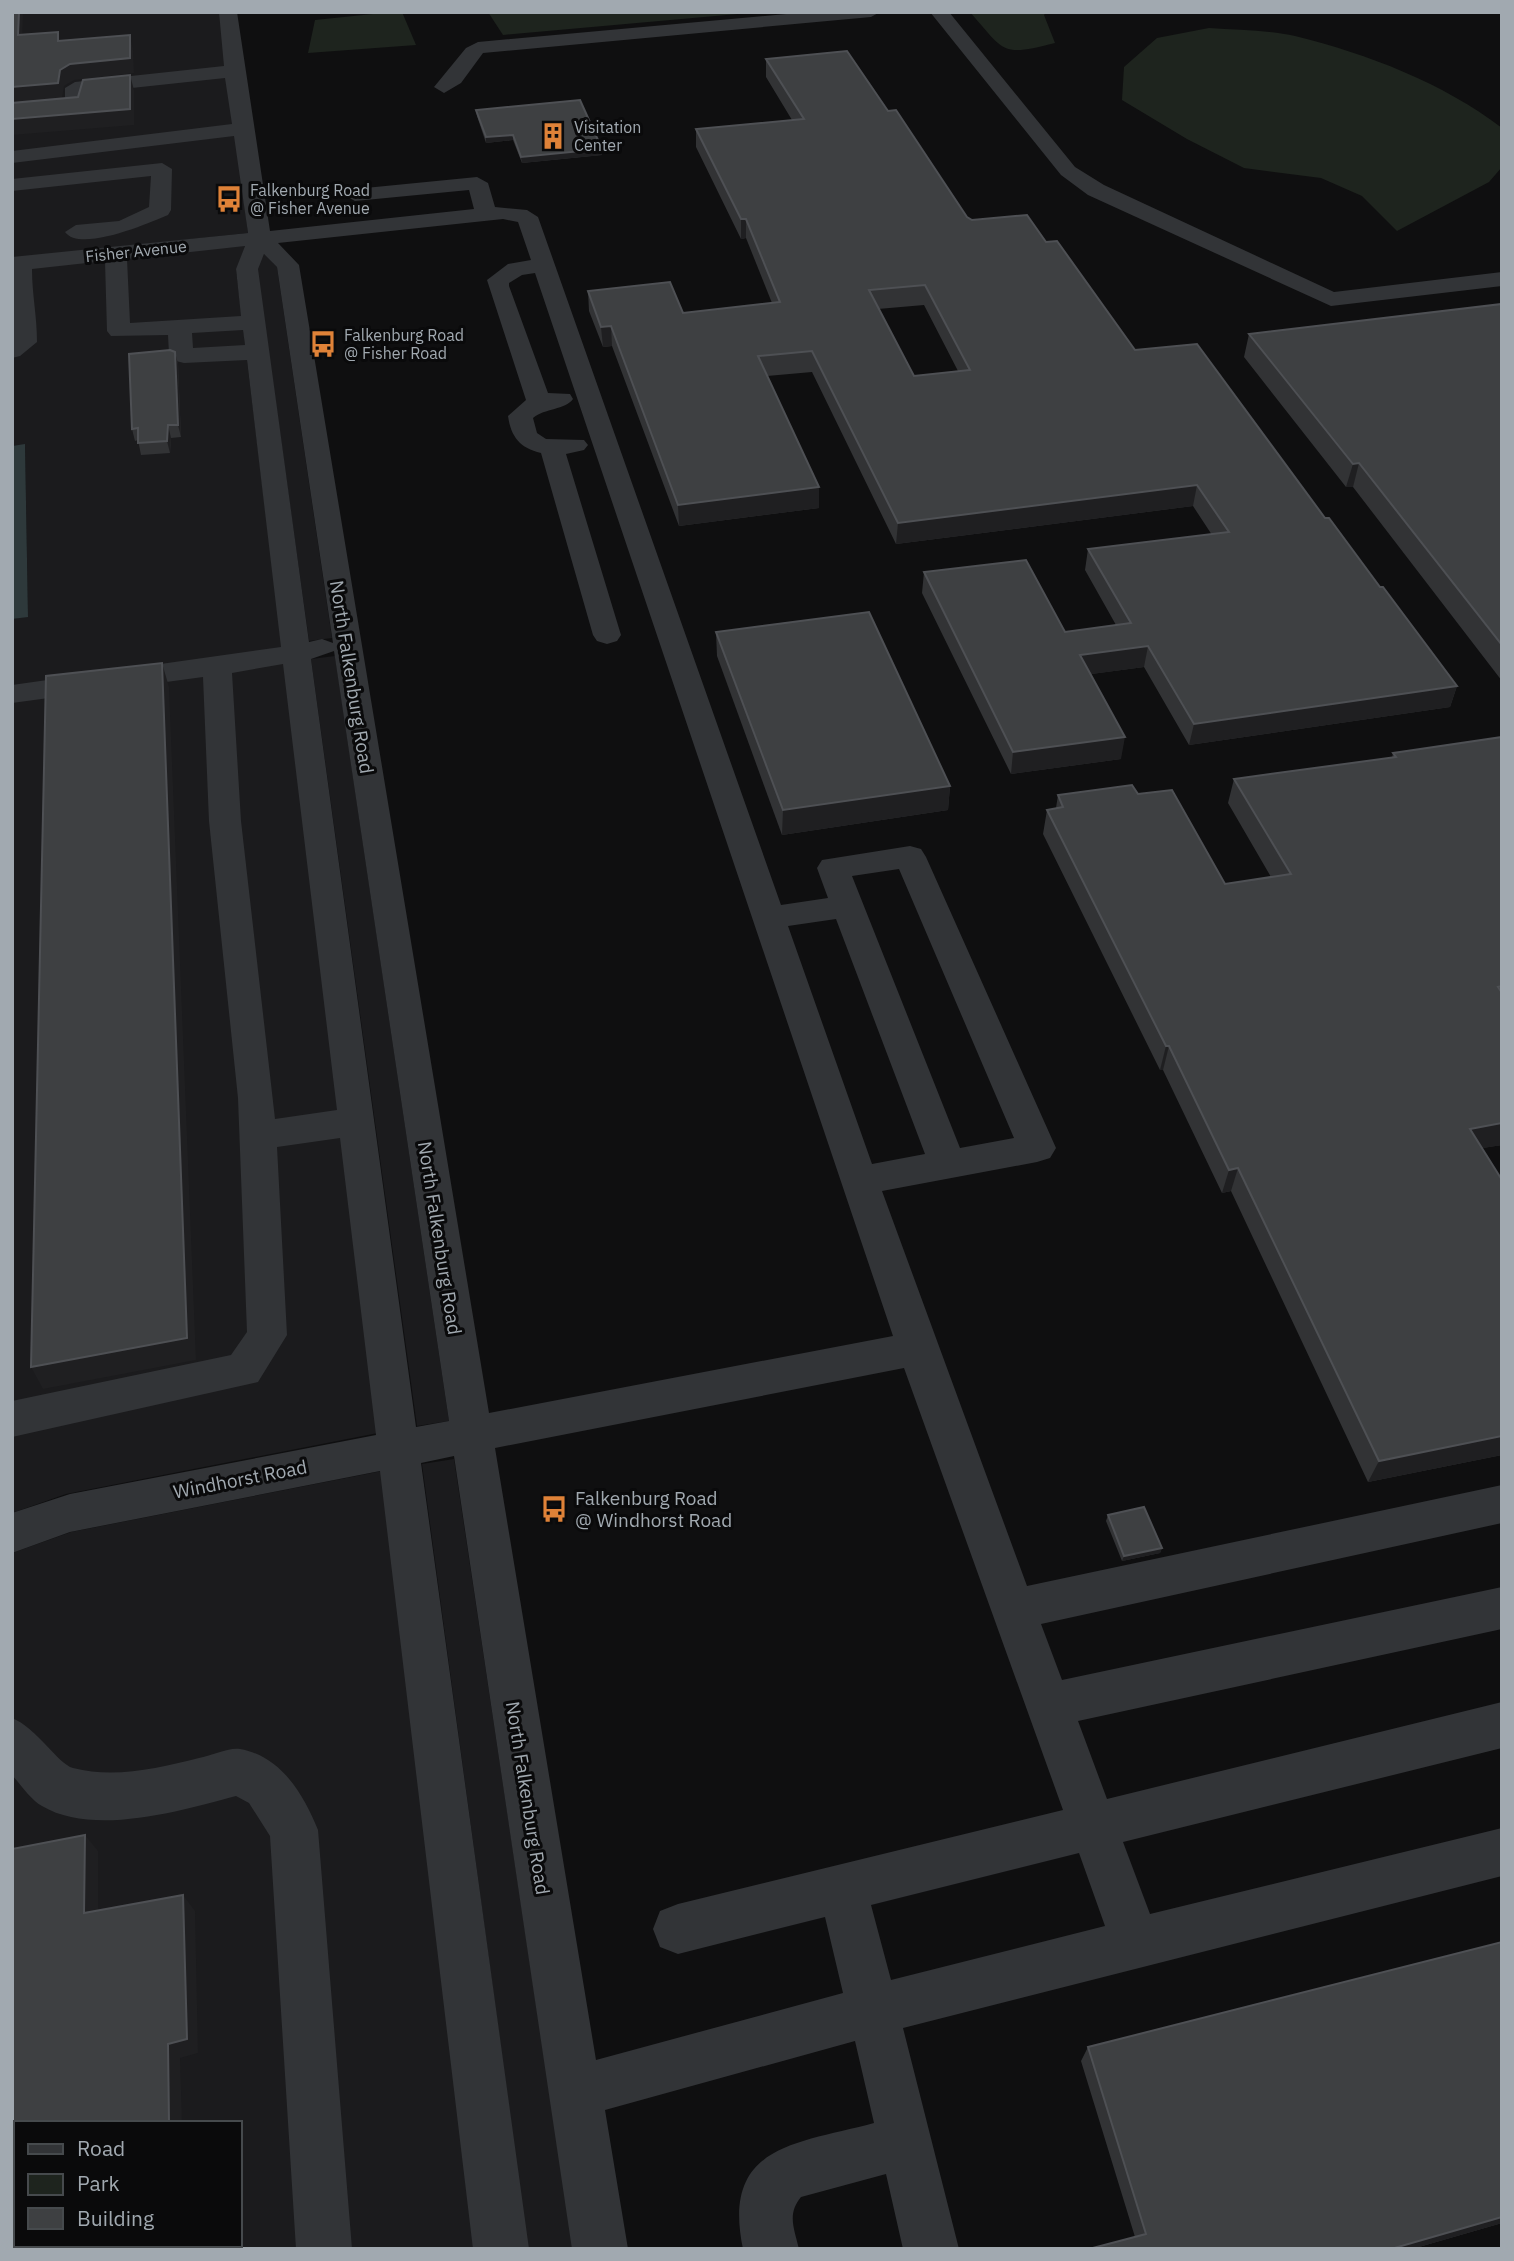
<svg xmlns="http://www.w3.org/2000/svg" width="1514" height="2261" font-family="'IBM Plex Sans',sans-serif">
<style>
.built{fill:#1b1b1d;fill-rule:evenodd}
.green{fill:#1e241e}
.water{fill:#2e393b}
.lines{fill:none;stroke-linecap:round;stroke-linejoin:round}
.minor{fill:#323437;fill-rule:evenodd}
.wall{fill:#323335;fill-rule:evenodd}
.shaded-wall{fill:#1f1f21}
.building{fill:#3e4042;stroke:#4e5054;stroke-width:2;fill-rule:evenodd}
.labels{text-anchor:middle;dominant-baseline:central;stroke-width:6;stroke-linejoin:round;paint-order:stroke}
.far-poi-label{font-size:16px;fill:#a1a9b0;stroke:#0a0a0b;text-anchor:start}
.far-street-label{font-size:16px;fill:#a1a9b0;stroke:#0a0a0b}
.street-label{font-size:19px;fill:#a1a9b0;stroke:#0a0a0b}
.poi-label{font-size:19px;fill:#a1a9b0;stroke:#0a0a0b;text-anchor:start}
</style>
<rect width="100%" height="100%" fill="#0f0f10"/>
<g class="built">
<polygon points="12,12 220,12 248,233 12,258"/>
<polygon points="246,244 236,270 378,1433 66,1494 12,1513 12,619 28,616 25,445 12,446 12,269"/>
<polygon points="264,254 277,267 332,638 309,641 257,269"/>
<polygon points="335,656 449,1421 417,1426 311,659"/>
<polygon points="454,1459 573,2249 528,2249 422,1464"/>
<path d="M 382,1471 L 475,2249 L 12,2249 L 12,1553 L 71,1532 ZM 16,2123 L 240,2123 L 240,2245 L 16,2245 Z"/>
</g>
<g class="green">
<polygon points="392,12 402,12 416,45 308,53 315,20"/>
<polygon points="488,12 760,12 503,35"/>
<path d="M 970,12 L 1046,12 L 1044,15 L 1055,43 C 1001,57 1005,52 970,12 Z"/>
<path d="M 1209,28 C 1237,30 1268,30 1295,36 C 1368,54 1443,83 1502,128 L 1502,167 L 1489,182 L 1397,231 L 1362,196 L 1321,178 L 1244,168 L 1187,139 L 1122,100 L 1124,67 L 1157,38 Z"/>
</g>
<polygon class="water" points="25,444 28,617 12,619 12,446"/>
<g class="lines">
<g class="minor">
<path d="M 219,12 L 237,12 L 270,231 L 474,209 L 469,190 L 355,201 L 344,195 L 355,189 L 477,177 L 488,183 L 495,207 L 527,210 L 538,217 L 781,905 L 828,898 L 817,868 L 822,860 L 910,846 L 921,849 L 926,857 L 1056,1148 L 1050,1158 L 1037,1162 L 882,1191 L 1027,1586 L 1502,1485 L 1502,1523 L 1041,1624 L 1062,1680 L 1502,1587 L 1502,1629 L 1078,1721 L 1107,1799 L 1502,1702 L 1502,1748 L 1123,1842 L 1150,1914 L 1502,1828 L 1502,1876 L 903,2028 L 959,2249 L 903,2249 L 886,2174 L 801,2197 C 787,2214 794,2228 799,2249 L 743,2249 C 721,2144 797,2144 874,2123 L 855,2041 L 605,2110 L 628,2249 L 572,2249 L 454,1456 L 421,1463 L 529,2249 L 473,2249 L 380,1471 L 70,1532 L 12,1553 L 12,1513 L 70,1494 L 376,1435 L 340,1138 L 277,1147 L 287,1335 L 258,1382 L 12,1437 L 12,1401 L 231,1355 L 247,1332 L 238,1098 L 209,821 L 203,677 L 12,703 L 12,685 L 281,647 L 247,360 L 184,363 L 176,361 L 169,354 L 168,335 L 111,336 L 107,331 L 105,261 L 32,269 C 32,295 37,315 37,342 L 20,356 L 12,358 L 12,257 L 248,233 L 234,136 L 12,163 L 12,151 L 232,124 L 225,78 L 85,93 L 82,110 L 12,117 L 12,105 L 65,101 L 65,88 L 75,82 L 224,66 ZM 503,219 L 518,222 L 531,260 L 508,264 L 487,280 L 526,400 L 508,416 C 511,437 520,448 541,453 L 593,635 L 597,641 L 607,644 L 617,641 L 621,635 L 566,454 L 584,450 L 588,445 L 584,440 L 546,439 L 537,433 L 533,418 C 545,408 565,410 573,399 L 570,394 L 548,393 L 509,286 L 509,283 L 522,275 L 535,273 L 893,1336 L 489,1413 L 299,265 L 278,243 ZM 245,246 L 236,269 L 241,316 L 130,323 L 127,259 ZM 264,254 L 277,267 L 333,643 L 322,639 L 309,642 L 258,269 ZM 243,330 L 245,345 L 193,348 L 192,333 ZM 334,651 L 449,1421 L 416,1427 L 311,659 ZM 283,664 L 337,1110 L 275,1119 L 241,821 L 232,673 ZM 899,869 L 1014,1138 L 960,1148 L 852,876 ZM 836,919 L 925,1154 L 872,1164 L 788,926 ZM 904,1368 L 1063,1810 L 678,1904 L 660,1911 L 653,1929 L 660,1947 L 678,1954 L 825,1917 L 843,1993 L 596,2060 L 495,1448 ZM 1079,1853 L 1105,1926 L 891,1980 L 871,1905 Z"/>
<polygon points="808,12 880,12 871,17 483,53 461,83 444,93 434,87 466,48 478,42"/>
<polygon points="930,12 949,12 1075,167 1104,185 1334,292 1502,272 1502,286 1331,306 1088,195 1061,175"/>
<path d="M 162,163 L 172,169 L 171,210 L 168,215 C 149,223 80,253 65,232 L 76,225 L 119,221 L 149,207 L 151,176 L 12,191 L 12,179 Z"/>
<path d="M 12,1718 C 37,1728 58,1764 73,1768 C 115,1779 158,1768 199,1758 C 211,1756 229,1747 240,1749 C 281,1756 304,1795 318,1830 L 352,2249 L 296,2249 L 270,1836 L 249,1803 L 236,1796 C 183,1810 94,1837 42,1806 C 31,1800 21,1785 12,1775 Z"/>
</g>
</g>
<g class="wall">
<path d="M 766,59 L 888,111 L 967,217 L 972,220 L 1046,242 L 1135,350 L 1325,518 L 1457,686 L 1450,707 L 1189,745 L 1144,667 L 1091,674 L 1121,759 L 1011,774 L 922,593 L 924,572 L 1065,632 L 1116,625 L 1085,570 L 1088,549 L 1212,535 L 1193,506 L 896,544 L 812,372 L 767,376 L 819,508 L 679,526 L 612,346 L 603,347 L 589,311 L 588,291 L 683,313 L 772,303 L 746,238 L 741,239 L 696,147 L 696,129 L 792,120 L 766,77 ZM 924,305 L 958,371 L 914,376 L 878,309 Z"/>
<polygon points="476,110 602,155 522,163 513,140 486,143 477,116"/>
<polygon points="1502,304 1502,681 1353,487 1346,487 1244,357 1249,334"/>
<polygon points="175,352 178,364 181,437 171,438 170,453 141,455 138,440 135,441 132,429"/>
<polygon points="716,632 950,786 948,810 782,835 717,656"/>
<polygon points="1502,737 1502,1145 1482,1148 1502,1455 1368,1482 1231,1191 1222,1193 1163,1070 1160,1070 1043,834 1047,810 1056,808 1058,795 1138,794 1225,884 1271,877 1228,803 1234,779 1392,758 1393,753"/>
<polygon points="1108,1515 1162,1548 1160,1553 1122,1561 1106,1521"/>
<polygon points="1502,1942 1502,2223 1412,2249 1089,2249 1135,2237 1081,2061 1088,2047"/>
</g>
<g class="shaded-wall">
<polygon points="19,12 23,12 22,51 18,35"/>
<polygon points="130,35 133,50 134,73 74,80 64,86 62,99 12,103 12,87 70,64"/>
<polygon points="130,75 134,90 134,125 12,135 12,119 130,109"/>
<polygon points="513,135 513,140 486,143 486,137"/>
<polygon points="602,149 602,155 522,163 521,157"/>
<polygon points="741,219 746,219 746,238 741,239"/>
<polygon points="611,326 612,346 603,347 601,327"/>
<polygon points="175,352 178,364 181,437 178,425"/>
<polygon points="168,425 171,438 170,453 167,441"/>
<polygon points="1359,463 1353,487 1346,487 1353,464"/>
<polygon points="1197,485 1193,506 896,544 898,523"/>
<polygon points="819,487 819,508 679,526 678,505"/>
<polygon points="1148,646 1144,667 1077,676 1080,655"/>
<polygon points="162,663 169,687 196,1360 43,1389 31,1367"/>
<polygon points="1457,686 1450,707 1189,745 1194,724"/>
<polygon points="1125,737 1121,759 1011,774 1013,752"/>
<polygon points="950,786 948,810 782,835 783,810"/>
<polygon points="1166,1046 1169,1046 1163,1070 1160,1070"/>
<polygon points="1502,1123 1502,1145 1459,1152 1470,1129"/>
<polygon points="1238,1168 1231,1191 1222,1193 1229,1170"/>
<polygon points="1502,1436 1502,1455 1368,1482 1379,1461"/>
<polygon points="1162,1548 1160,1553 1122,1561 1124,1556"/>
<polygon points="85,1835 98,1851 98,1928 84,1913"/>
<polygon points="183,1895 195,1911 198,2053 180,2058 182,2123 169,2123 168,2044"/>
<polygon points="1502,2217 1502,2223 1412,2249 1391,2249"/>
<rect x="196" y="2245" width="12" height="4"/>
</g>
<g class="building">
<polygon points="12,12 19,12 18,35 58,32 58,41 130,35 130,58 70,64 60,70 58,83 12,87"/>
<path d="M 847,51 L 888,111 L 896,110 L 967,217 L 972,220 L 1027,215 L 1046,242 L 1057,241 L 1135,350 L 1197,344 L 1325,518 L 1329,518 L 1380,587 L 1383,587 L 1457,686 L 1194,724 L 1148,646 L 1080,655 L 1125,737 L 1013,752 L 924,572 L 1026,560 L 1065,632 L 1131,623 L 1088,549 L 1229,532 L 1197,485 L 898,523 L 812,351 L 758,356 L 819,487 L 678,505 L 611,326 L 601,327 L 588,291 L 670,282 L 683,313 L 780,302 L 746,219 L 741,219 L 696,129 L 804,119 L 766,59 ZM 925,285 L 970,370 L 914,376 L 869,290 Z"/>
<polygon points="130,75 130,109 12,119 12,103 78,97 83,80"/>
<polygon points="580,100 602,149 521,157 513,135 486,137 476,110"/>
<polygon points="1502,304 1502,645 1359,463 1353,464 1249,334"/>
<polygon points="170,350 175,352 178,425 168,425 167,441 138,443 138,428 132,429 129,354"/>
<polygon points="869,612 950,786 783,810 716,632"/>
<polygon points="162,663 187,1338 31,1367 46,676"/>
<polygon points="1502,737 1502,986 1498,987 1502,993 1502,1123 1470,1129 1502,1180 1502,1436 1379,1461 1238,1168 1229,1170 1169,1046 1166,1046 1047,810 1063,807 1058,795 1132,785 1138,794 1172,790 1225,884 1291,874 1234,779 1396,757 1393,753"/>
<polygon points="1144,1507 1162,1548 1124,1556 1108,1515"/>
<polygon points="85,1835 84,1913 183,1895 187,2039 168,2044 169,2123 16,2123 16,2245 196,2245 196,2249 12,2249 12,1849"/>
<polygon points="1502,1942 1502,2217 1391,2249 1089,2249 1146,2234 1088,2047"/>
</g>
<defs>
<symbol id="building-bare" viewBox="-9 -9 18 18"><path d="M-4-6H4V6H1V3H-1V6H-4ZM-2.5-4.3h1.7v1.8h-1.7ZM.8-4.3h1.7v1.8H.8ZM-2.5-1h1.7V.8h-1.7ZM.8-1h1.7V.8H.8Z" fill="#df8238" stroke="#0a0a0b" stroke-width="2.5" paint-order="stroke"/></symbol>
<symbol id="bus-bare" viewBox="-9 -9 18 18"><path d="M-5-6H5V4H4V6H2V4H-2V6H-4V4H-5ZM-3.5-4V0h7V-4ZM-3.5 1.2v1.5H-2V1.2ZM2 1.2v1.5H3.5V1.2Z" fill="#df8238" stroke="#0a0a0b" stroke-width="2.5" paint-order="stroke"/></symbol>
</defs>
<g fill-rule="evenodd">
<use href="#building-bare" x="534" y="117" width="38" height="38"/>
<use href="#bus-bare" x="210" y="180" width="38" height="38"/>
<use href="#bus-bare" x="304" y="325" width="38" height="38"/>
<use href="#bus-bare" x="535" y="1490" width="38" height="38"/>
</g>
<g class="labels">
<g class="far-poi-label">
<text x="574" y="127">Visitation<tspan x="574" dy="18">Center</tspan></text>
<text x="250" y="190">Falkenburg Road<tspan x="250" dy="18">@ Fisher Avenue</tspan></text>
<text x="344" y="335">Falkenburg Road<tspan x="344" dy="18">@ Fisher Road</tspan></text>
</g>
<g class="far-street-label">
<text transform="translate(136 251) rotate(-6)">Fisher Avenue</text>
</g>
<g class="street-label">
<text transform="translate(352 677) rotate(81)">North Falkenburg Road</text>
<text transform="translate(440 1238) rotate(81)">North Falkenburg Road</text>
<text transform="translate(240 1479) rotate(-11)">Windhorst Road</text>
<text transform="translate(528 1798) rotate(81)">North Falkenburg Road</text>
</g>
<g class="poi-label">
<text x="575" y="1498">Falkenburg Road<tspan x="575" dy="22">@ Windhorst Road</tspan></text>
</g>
</g>
<rect width="1514" height="2261" fill="none" stroke="#a1a9b0" stroke-width="28"/>
<rect x="14" y="2121" width="228" height="126" fill="#0a0a0b" stroke="#464a4d" stroke-width="2"/>
<rect x="28" y="2144" width="35" height="10" fill="#323437" stroke="#464a4d" stroke-width="2"/>
<text x="77" y="2156" font-size="21" fill="#a1a9b0">Road</text>
<rect x="28" y="2174" width="35" height="21" fill="#1e241e" stroke="#464a4d" stroke-width="2"/>
<text x="77" y="2191" font-size="21" fill="#a1a9b0">Park</text>
<rect x="28" y="2208" width="35" height="21" fill="#3e4042" stroke="#464a4d" stroke-width="2"/>
<text x="77" y="2226" font-size="21" fill="#a1a9b0">Building</text>
</svg>
